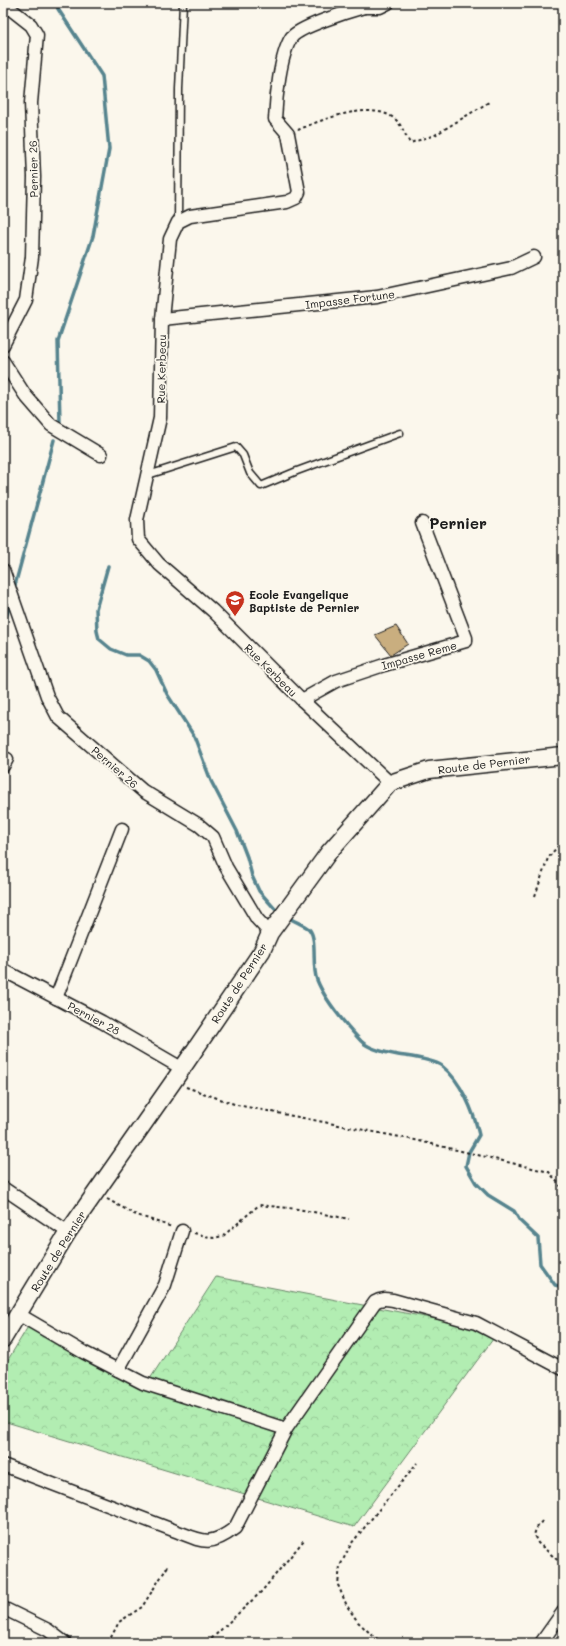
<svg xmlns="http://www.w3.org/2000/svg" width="566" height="1646" font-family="Mali,sans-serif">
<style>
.forest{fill:url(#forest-crowns);stroke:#678467}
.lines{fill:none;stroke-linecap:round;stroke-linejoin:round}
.stream{stroke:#56848e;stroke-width:3.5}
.building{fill:#c9ae7f;stroke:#1c1c1c}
.service-casing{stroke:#1c1c1c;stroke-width:9}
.minor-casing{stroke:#1c1c1c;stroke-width:15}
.tertiary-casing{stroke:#1c1c1c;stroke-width:19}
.path{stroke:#1c1c1c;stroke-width:2;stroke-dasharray:3 3;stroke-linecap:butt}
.service{stroke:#fbf7ec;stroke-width:6}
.minor{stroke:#fbf7ec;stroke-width:12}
.tertiary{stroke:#fbf7ec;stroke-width:16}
.labels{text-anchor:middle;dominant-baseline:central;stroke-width:3.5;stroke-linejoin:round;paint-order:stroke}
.street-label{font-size:11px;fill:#1c1c1c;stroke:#fbf7ec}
.poi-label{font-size:11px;font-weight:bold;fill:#1c1c1c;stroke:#fbf7ec;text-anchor:start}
.district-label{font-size:15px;font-weight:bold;fill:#1c1c1c;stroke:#fbf7ec}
</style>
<defs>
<pattern id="forest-crowns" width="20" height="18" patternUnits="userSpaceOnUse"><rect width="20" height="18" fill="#b2edb2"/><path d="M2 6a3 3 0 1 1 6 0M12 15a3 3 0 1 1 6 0" fill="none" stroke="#98cb98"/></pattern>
</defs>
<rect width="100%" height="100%" fill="#fbf7ec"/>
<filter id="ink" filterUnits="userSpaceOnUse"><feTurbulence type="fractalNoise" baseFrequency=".025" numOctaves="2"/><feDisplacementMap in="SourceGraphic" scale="8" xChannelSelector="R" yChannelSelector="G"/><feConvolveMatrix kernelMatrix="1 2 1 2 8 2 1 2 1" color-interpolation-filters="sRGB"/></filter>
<g filter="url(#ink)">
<polygon class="forest" points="216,1277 499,1331 354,1527 3,1421 3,1368 32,1320 148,1382"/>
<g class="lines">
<g class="stream">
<polyline points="57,3 58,9 102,76 109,149 93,236 58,341 60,423"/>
<polyline points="108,566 96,609 97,631 99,639 111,649 126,655 139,655 149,661 156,670 167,694 194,736 211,781 237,831 247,857 252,876 259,891 275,909"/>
<polyline points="14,589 54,440"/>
<polyline points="3,628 10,603"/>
<path d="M 291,919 C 296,922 304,925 309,929 C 318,939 311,966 317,980 C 325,1000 346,1025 361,1041 C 369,1049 387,1053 398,1055 C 410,1057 432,1059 442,1066 C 461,1081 474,1112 479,1135 L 469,1152 L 466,1166 L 476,1183 L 488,1195 L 514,1211 L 520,1221 L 538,1238 L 540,1264 L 555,1285 L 563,1287"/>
</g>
</g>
<polygon class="building" points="396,626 408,644 391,655 375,635"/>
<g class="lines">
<defs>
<g id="service">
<polyline points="178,222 179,89 183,3"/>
<polyline points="148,475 236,447 243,455 250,473 261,486 297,471 400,433"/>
</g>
<g id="minor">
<polyline points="3,3 31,25 37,35 31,103 34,177 32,257 26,300 3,345"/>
<path d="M 366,3 L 364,7 C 350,11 298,27 291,38 C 280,56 276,98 275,119 L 288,134 L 299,192 L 296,198 L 287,202 L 190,216 L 178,222 L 170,239 L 162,319 L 160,418 L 137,520 L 138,539 L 159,564 L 213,611 L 302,700 L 390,783"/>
<polyline points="364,7 380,7 388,3"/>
<polyline points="162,319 377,297 511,268 534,257"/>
<polyline points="3,361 25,395 51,425 101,455"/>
<polyline points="3,570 47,696 58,717 143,791 199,825 213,837 226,867 257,919 270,933"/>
<polyline points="302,700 336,681 384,665 466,641 466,638 422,523"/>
<polyline points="3,766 7,759"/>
<polyline points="3,970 102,1022 183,1069"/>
<polyline points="56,998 122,829"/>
<polyline points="3,1188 68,1232"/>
<polyline points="18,1314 83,1352 143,1383 286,1429"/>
<polyline points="118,1370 165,1285 182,1231"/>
<path d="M 3,1465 L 173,1530 C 202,1541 209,1548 235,1528 L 286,1429 L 375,1302 C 381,1298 386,1299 393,1300 L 476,1323 L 563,1369"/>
<polyline points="3,1608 48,1630 65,1643"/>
<polyline points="541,1643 563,1612"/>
</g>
<polyline id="tertiary" points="3,1339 68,1232 173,1082 262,951 270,933 329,852 390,783 429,770 563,756"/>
</defs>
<use href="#service" class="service-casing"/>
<use href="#minor" class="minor-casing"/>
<use href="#tertiary" class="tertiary-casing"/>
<g class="path">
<path d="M 298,130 C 322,119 377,98 398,122 C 403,128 406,137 410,143 L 435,135 L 489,102"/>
<polyline points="535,896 548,858 563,840"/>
<polyline points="186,1087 237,1105 415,1140 549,1172 563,1189"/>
<polyline points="107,1199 134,1214 172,1227"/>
<polyline points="194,1233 213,1238 223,1236 259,1205 298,1209 349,1219"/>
<polyline points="542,1521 536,1529 534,1535 538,1543 563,1565"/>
<polyline points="108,1643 119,1622 142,1607 168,1566"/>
<polyline points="207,1643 262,1591 304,1540"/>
<polyline points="383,1643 372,1635 358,1622 347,1606 338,1585 340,1566 351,1544 417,1463"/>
</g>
<use href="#service" class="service"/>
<use href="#minor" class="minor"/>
<use href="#tertiary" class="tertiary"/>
</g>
</g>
<defs>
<symbol id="school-pin" viewBox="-11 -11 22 30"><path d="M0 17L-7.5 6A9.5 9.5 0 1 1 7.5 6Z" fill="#c8321e" stroke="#fbf7ec"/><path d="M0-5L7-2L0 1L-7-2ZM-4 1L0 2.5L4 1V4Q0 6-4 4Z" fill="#fff"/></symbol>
</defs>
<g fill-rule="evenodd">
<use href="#school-pin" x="224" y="589" width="22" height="30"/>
</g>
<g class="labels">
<g class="street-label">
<text transform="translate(33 169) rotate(-91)">Pernier 26</text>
<text transform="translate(350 299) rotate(-7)">Impasse Fortune</text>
<text transform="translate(161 369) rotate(-89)">Rue Kerbeau</text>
<text transform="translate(419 655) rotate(-16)">Impasse Reme</text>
<text transform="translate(271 670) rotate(45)">Rue Kerbeau</text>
<text transform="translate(484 764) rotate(-7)">Route de Pernier</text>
<text transform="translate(115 767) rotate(41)">Pernier 26</text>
<text transform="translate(239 983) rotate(-57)">Route de Pernier</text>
<text transform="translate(94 1018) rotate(28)">Pernier 28</text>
<text transform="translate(58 1251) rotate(-58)">Route de Pernier</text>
</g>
<g class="poi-label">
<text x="249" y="594">Ecole Evangelique<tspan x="249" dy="13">Baptiste de Pernier</tspan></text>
</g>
<g class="district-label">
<text x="458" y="523">Pernier</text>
</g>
</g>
<rect width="566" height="1646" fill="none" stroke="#fbf7ec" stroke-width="16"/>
<rect x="8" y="8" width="550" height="1630" fill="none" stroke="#1c1c1c" stroke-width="1.5" filter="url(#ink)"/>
</svg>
